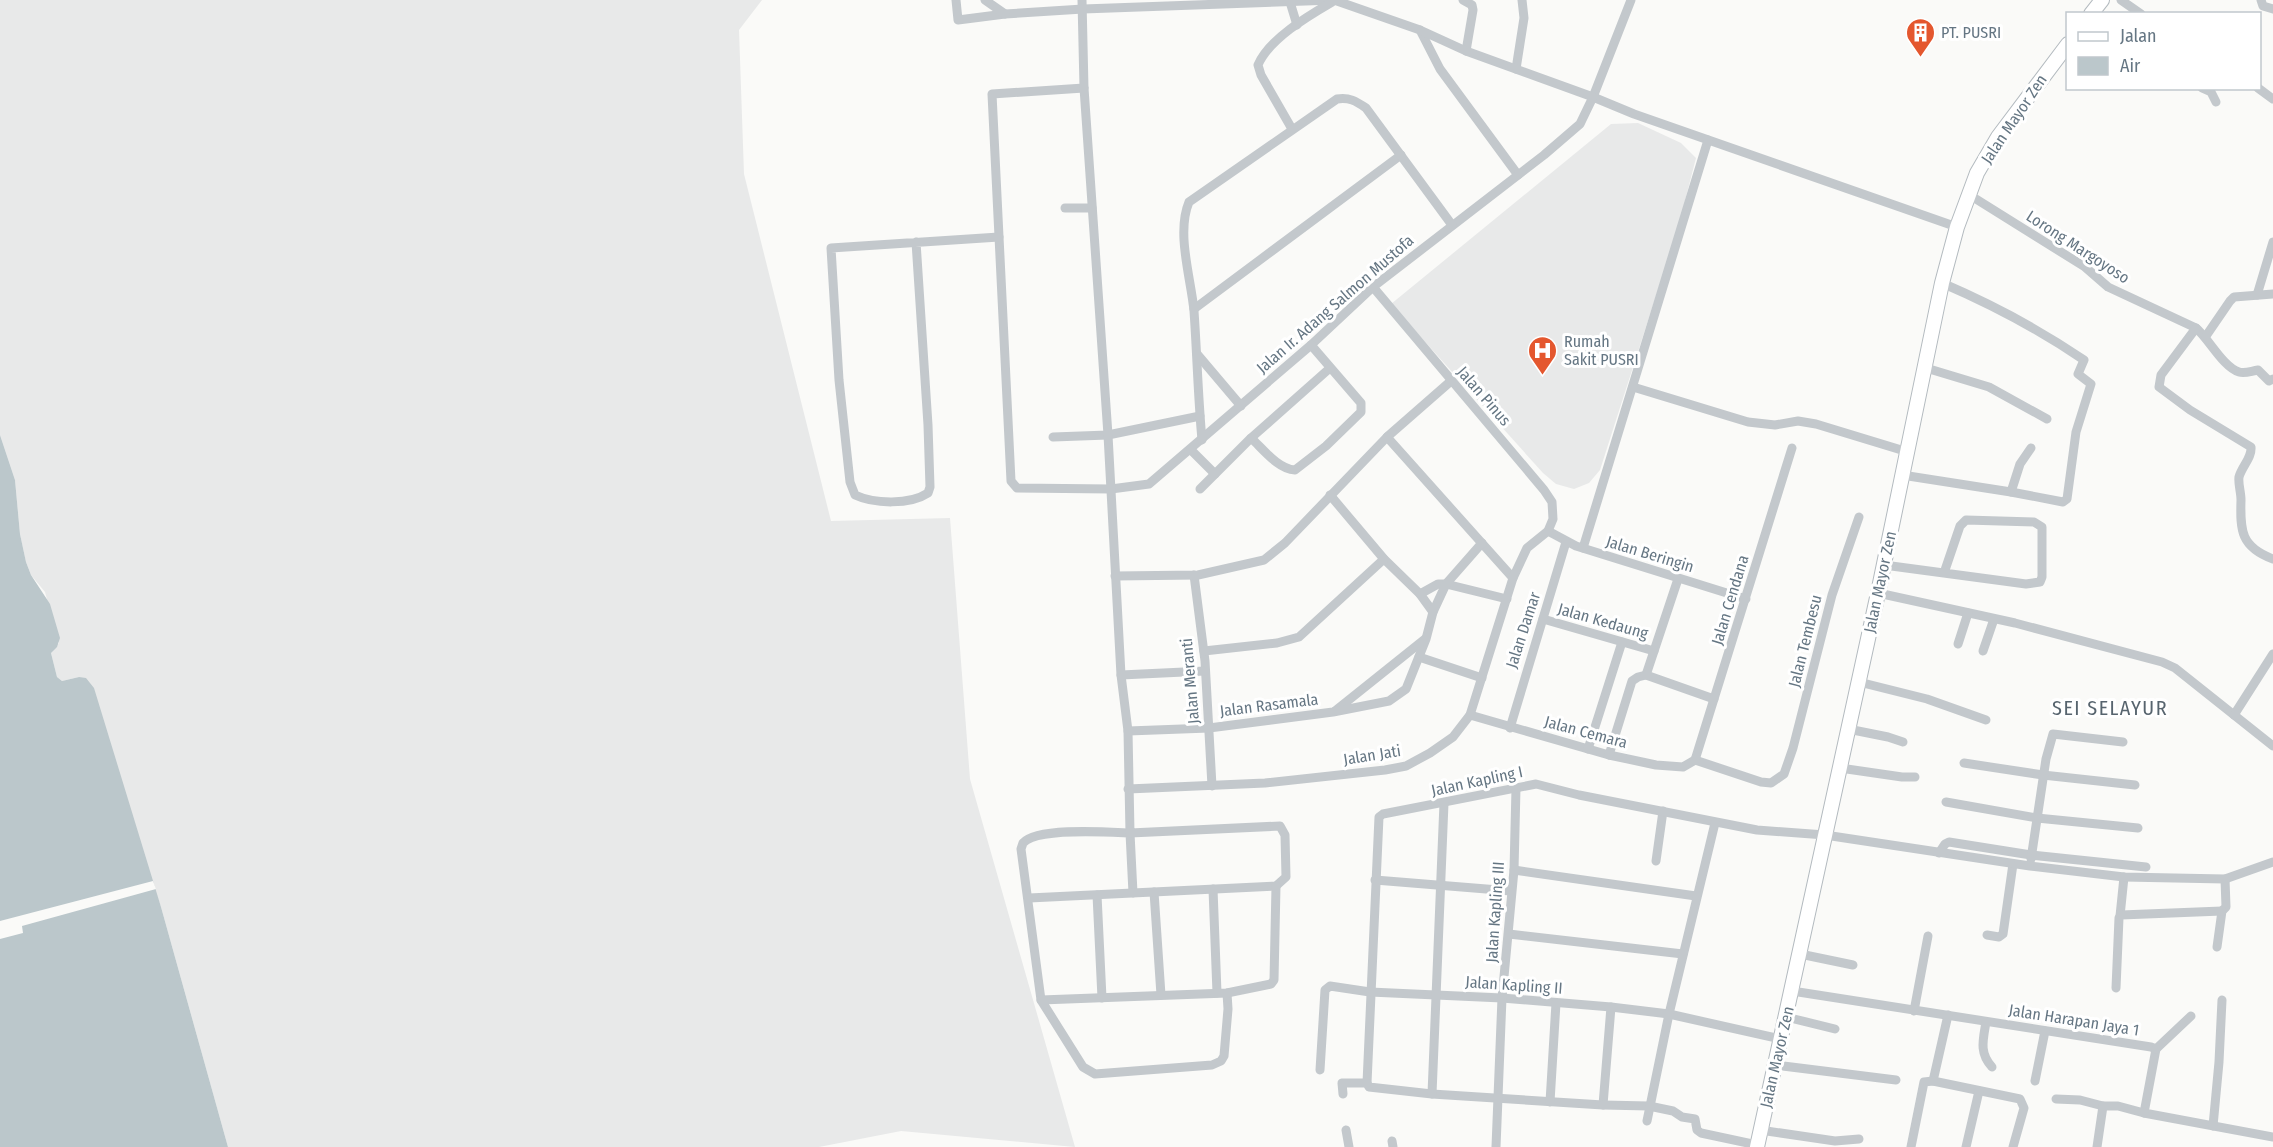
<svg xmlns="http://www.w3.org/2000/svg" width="2273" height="1147" font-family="'Fira Sans Condensed',sans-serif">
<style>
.built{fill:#e8e9e9}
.water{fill:#bbc7cb}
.pier{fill:#fafaf8}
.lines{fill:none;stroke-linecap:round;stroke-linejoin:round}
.secondary-casing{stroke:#b3babf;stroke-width:16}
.street{stroke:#c3c8cc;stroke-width:9}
.secondary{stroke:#fff;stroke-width:14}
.labels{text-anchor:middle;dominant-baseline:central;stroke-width:6;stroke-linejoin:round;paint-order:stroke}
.poi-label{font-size:16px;fill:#657683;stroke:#fff;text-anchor:start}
.street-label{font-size:16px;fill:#657683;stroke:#fff}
.quarter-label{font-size:20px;letter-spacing:1.5px;fill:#57646e;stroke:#fff}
</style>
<rect width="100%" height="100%" fill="#fafaf8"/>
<g class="built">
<polygon points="0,0 762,0 739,30 744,174 831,521 950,518 970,779 1075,1147 901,1131 819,1147 228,1147 161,907 79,677 62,681 57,677 51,653 59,643 45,592 31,575 26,562 20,534 15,480 0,435"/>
<polygon points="1638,123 1681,143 1696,158 1679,224 1600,470 1589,483 1574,489 1556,484 1543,473 1391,304 1611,124"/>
</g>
<polygon class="water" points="0,435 15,480 20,534 26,562 31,575 50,604 60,638 57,647 51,653 57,677 62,681 79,677 86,678 94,688 161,907 228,1147 0,1147"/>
<polygon class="pier" points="153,881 156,889 22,926 23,933 0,939 0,921"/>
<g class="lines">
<defs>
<g id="secondary">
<polyline points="2091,14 2102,0"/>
<polyline points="1757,1147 1878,593 1942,283 1957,227 1977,173 1998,137 2068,44"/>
</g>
</defs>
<use href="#secondary" class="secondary-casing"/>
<g class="street">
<polyline points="956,0 958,20 1005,14 1083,9 1334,0"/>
<polyline points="985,0 1005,14"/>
<polyline points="1463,0 1472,5 1473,10 1466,51"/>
<polyline points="1631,0 1593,97 1634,114 1957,227"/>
<polyline points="2121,0 2141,14"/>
<polyline points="2261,0 2263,6 2273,9"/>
<polyline points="1290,2 1297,25"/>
<polyline points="1420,30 1440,69 1518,175"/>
<polyline points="1516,69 1524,18 1522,0"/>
<polyline points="1084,88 992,94 1011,481 1017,488 1111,489 1149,484 1311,345 1373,287 1544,155 1580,124 1593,97 1466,51 1420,30 1334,0"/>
<polyline points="2202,88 2211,92 2216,102"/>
<polyline points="2258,88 2273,99"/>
<path d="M 1292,129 L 1261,75 L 1258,65 C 1269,39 1308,16 1332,2"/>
<path d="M 1968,194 L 2085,267 L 2108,287 L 2196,328 C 2209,339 2223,367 2239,372 C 2245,374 2251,371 2258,370 L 2269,381 L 2273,379"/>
<polyline points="1065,208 1092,208"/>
<path d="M 916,242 L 928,425 L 930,487 L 928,493 C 910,505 874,504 855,495 L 850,482 L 839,380 L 831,248 L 999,237"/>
<path d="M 1942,283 C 1991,304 2040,330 2084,360 L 2078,374 L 2091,384 L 2076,432 L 2067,499 L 2063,502 L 2011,492"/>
<polyline points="2257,295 2273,242"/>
<polyline points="1194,309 1401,155"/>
<path d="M 2196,328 L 2161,375 L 2159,387 L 2190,410 L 2251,447 C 2252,458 2242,466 2239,477 C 2238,484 2241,492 2241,500 C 2240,531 2241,547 2273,559"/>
<polyline points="2206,336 2230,301 2234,297 2273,294"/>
<polyline points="1197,354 1241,406"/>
<polyline points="1926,368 1989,387 2047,419"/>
<polyline points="1451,381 1387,437 1513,578"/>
<polyline points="1633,387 1748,422 1775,425 1798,421 1816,424 1908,452"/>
<polyline points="1053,437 1108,435 1200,416"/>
<path d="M 1251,438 C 1263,449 1278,469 1295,470 L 1326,446 L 1361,412 L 1361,403 L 1311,345"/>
<path d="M 1202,440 C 1198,397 1197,354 1194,311 C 1191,278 1176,233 1189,202 L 1337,99 C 1349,97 1356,101 1366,108 L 1452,225"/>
<polyline points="1191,450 1215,474"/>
<polyline points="1902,475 2011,492 2020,464 2031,448"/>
<polyline points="1200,489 1251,438 1330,368"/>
<polyline points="1330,495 1384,559 1420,594 1433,612"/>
<polyline points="1548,531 1576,546 1746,599"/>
<polyline points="1583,548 1708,140"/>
<polyline points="1884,565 2026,584 2040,582 2042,577 2042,527 2034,522 1966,520 1960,526 1944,573"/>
<polyline points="1194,575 1205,661 1212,786"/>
<polyline points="1115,576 1198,575 1264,560 1285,543 1387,437"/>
<polyline points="1678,579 1646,675 1714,699"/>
<polyline points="1878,593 2015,623 2162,662 2175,668 2273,746"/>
<polyline points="1420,594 1438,584 1446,584 1507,599"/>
<polyline points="1543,619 1654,651"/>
<polyline points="1958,644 1968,613"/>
<polyline points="1204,651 1277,643 1299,637 1384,559"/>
<polyline points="1983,651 1994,619"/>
<polyline points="1419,657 1482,678"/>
<polyline points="1121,675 1205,671"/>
<polyline points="1859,682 1927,699 1986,720"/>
<polyline points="1335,711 1425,639"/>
<polyline points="1470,715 1609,755 1656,765 1683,767 1695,760"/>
<polyline points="2234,715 2273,654"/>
<polyline points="1510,728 1566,542"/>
<polyline points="1848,729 1888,737 1903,742"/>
<polyline points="1128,731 1209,728 1333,712 1389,701 1406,689 1426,639 1433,612 1446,584 1482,543"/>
<polyline points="1588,749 1622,642"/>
<polyline points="1609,755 1632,681 1638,677 1646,675"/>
<polyline points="1695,760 1761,782 1771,783 1784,774 1793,748 1832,595 1859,517"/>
<polyline points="1695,760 1792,448"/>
<polyline points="1964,763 2043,775 2135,785"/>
<polyline points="1840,768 1902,777 1915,777"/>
<polyline points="1128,789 1265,783 1385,770 1406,766 1430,753 1453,737 1470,715 1513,578 1527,548 1548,531 1553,519 1552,502 1544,490 1373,287"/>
<polyline points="1946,802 2037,818 2138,828"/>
<polyline points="1939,853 1945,844 1949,842 2031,855 2146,867"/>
<polyline points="2031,859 2046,759 2053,734 2123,742"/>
<polyline points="1656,861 1663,811"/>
<polyline points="1514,870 1696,896"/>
<polyline points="1375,880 1511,891"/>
<polyline points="1213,889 1217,993"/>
<polyline points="1154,892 1161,995"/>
<path d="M 1133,893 L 1130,833 C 1107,832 1037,827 1023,843 L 1021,849 L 1041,1000 L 1083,1067 L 1095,1074 L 1212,1065 L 1221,1061 L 1224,1056 L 1228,1009 L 1227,993"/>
<polyline points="1097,895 1102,998"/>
<polyline points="1029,898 1276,886 1286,877 1285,835 1280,826 1130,833 1128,731 1121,675 1108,435 1084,88 1082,0"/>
<polyline points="2120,916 2124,877"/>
<polyline points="1509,934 1683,954"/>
<polyline points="1987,935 1999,937 2003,934 2013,864"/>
<polyline points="2217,947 2222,911 2226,907 2225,879"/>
<polyline points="1800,954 1853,965"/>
<polyline points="2116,988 2119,918 2121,915 2222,911"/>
<polyline points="1792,991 2151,1047 2156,1049 2144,1113 2273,1137"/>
<polyline points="1041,1000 1227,993 1271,984 1274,980 1276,886"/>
<polyline points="1611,1007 1603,1105 1432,1094 1369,1087 1367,1083 1379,817 1383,814 1536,784 1579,795 1757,830 1825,835 2030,866 2124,877 2225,879 2273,862"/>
<polyline points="1914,1011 1928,936"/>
<polyline points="1948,1015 1933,1081 2020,1099 2024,1108 2013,1147"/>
<polyline points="1786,1017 1835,1029"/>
<path d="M 1986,1022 C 1983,1040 1979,1053 1992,1067"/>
<polyline points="2156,1049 2191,1016"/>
<polyline points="1775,1065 1896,1080"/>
<polyline points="1320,1070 1325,990 1330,986 1370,992 1502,998 1611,1007 1669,1014 1781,1039"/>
<polyline points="2035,1081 2045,1031"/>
<polyline points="1343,1094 1342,1083 1367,1083"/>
<polyline points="1432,1094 1444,803"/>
<polyline points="2056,1099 2080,1100 2103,1106"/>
<polyline points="1550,1102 1556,1003"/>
<polyline points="1603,1105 1649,1106 1673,1111 1682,1117 1695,1119 1697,1130 1701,1133 1757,1145"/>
<polyline points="1647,1121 1669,1014 1715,823"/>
<polyline points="2213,1126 2219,1062 2222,1000"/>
<polyline points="1346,1130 1349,1147"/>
<polyline points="1760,1130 1835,1141 1859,1139"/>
<polyline points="1392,1141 1393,1147"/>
<polyline points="1496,1147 1502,998 1514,870 1516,788"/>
<polyline points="1911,1147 1924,1082 1933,1081"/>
<polyline points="1966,1147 1979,1091"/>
<polyline points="2097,1147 2103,1106 2118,1106 2144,1113"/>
</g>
<use href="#secondary" class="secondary"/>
</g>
<defs>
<symbol id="building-pin" viewBox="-11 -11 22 30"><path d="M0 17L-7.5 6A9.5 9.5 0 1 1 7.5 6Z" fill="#e4572e" stroke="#fff"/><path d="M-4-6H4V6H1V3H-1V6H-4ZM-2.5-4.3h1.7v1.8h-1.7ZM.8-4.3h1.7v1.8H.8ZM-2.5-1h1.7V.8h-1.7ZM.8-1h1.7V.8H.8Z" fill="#fff"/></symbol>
<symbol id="hospital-pin" viewBox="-11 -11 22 30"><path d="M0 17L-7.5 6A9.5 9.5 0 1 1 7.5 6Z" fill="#e4572e" stroke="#fff"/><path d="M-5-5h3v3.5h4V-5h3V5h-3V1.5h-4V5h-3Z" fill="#fff"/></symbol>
</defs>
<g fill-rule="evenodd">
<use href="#building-pin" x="1904" y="16" width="33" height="45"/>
<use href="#hospital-pin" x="1526" y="334" width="33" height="45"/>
</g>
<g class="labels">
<g class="poi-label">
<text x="1941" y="32">PT. PUSRI</text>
<text x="1564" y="341">Rumah<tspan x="1564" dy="18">Sakit PUSRI</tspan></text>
</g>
<g class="street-label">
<text transform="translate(2014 119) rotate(-56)">Jalan Mayor Zen</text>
<text transform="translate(2078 247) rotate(33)">Lorong Margoyoso</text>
<text transform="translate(1335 304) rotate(-41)">Jalan Ir. Adang Salmon Mustofa</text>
<text transform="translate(1484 396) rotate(49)">Jalan Pinus</text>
<text transform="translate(1650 554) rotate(17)">Jalan Beringin</text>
<text transform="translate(1880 582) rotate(-78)">Jalan Mayor Zen</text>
<text transform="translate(1730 600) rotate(-73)">Jalan Cendana</text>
<text transform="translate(1603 621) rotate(16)">Jalan Kedaung</text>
<text transform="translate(1523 630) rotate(-72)">Jalan Damar</text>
<text transform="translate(1805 641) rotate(-76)">Jalan Tembesu</text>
<text transform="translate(1190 681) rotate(-95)">Jalan Meranti</text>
<text transform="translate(1269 705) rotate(-7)">Jalan Rasamala</text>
<text transform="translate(1586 732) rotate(15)">Jalan Cemara</text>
<text transform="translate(1372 755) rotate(-9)">Jalan Jati</text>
<text transform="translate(1477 781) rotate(-12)">Jalan Kapling I</text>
<text transform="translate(1495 912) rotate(-86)">Jalan Kapling III</text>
<text transform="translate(1514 985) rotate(4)">Jalan Kapling II</text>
<text transform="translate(2074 1020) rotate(9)">Jalan Harapan Jaya 1</text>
<text transform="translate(1777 1057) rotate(-77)">Jalan Mayor Zen</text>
</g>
<g class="quarter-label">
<text x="2110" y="708">SEI SELAYUR</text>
</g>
</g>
<rect x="2066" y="12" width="195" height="78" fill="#ffffff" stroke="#c1c8cd" stroke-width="1.5"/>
<rect x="2078" y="32" width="30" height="9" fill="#ffffff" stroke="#c1c8cd" stroke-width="1.5"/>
<text x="2120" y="42" font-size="18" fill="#657683">Jalan</text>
<rect x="2078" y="57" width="30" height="18" fill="#bbc7cb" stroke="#c1c8cd" stroke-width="1.5"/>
<text x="2120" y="72" font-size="18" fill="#657683">Air</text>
</svg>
